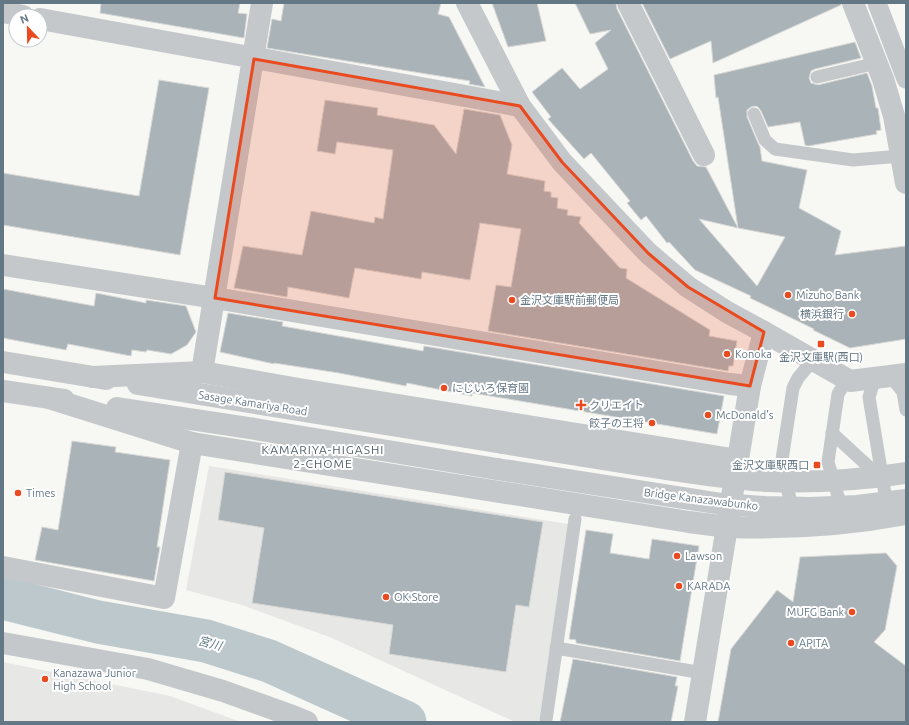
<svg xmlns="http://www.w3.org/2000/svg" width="909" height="725" font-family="Ubuntu,'Noto Sans JP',sans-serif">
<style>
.built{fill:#e7e8e6}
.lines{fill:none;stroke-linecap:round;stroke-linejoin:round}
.river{stroke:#bcc8cc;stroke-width:43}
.building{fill:#aab3b8;stroke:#d8d8d6}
.service{stroke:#c4c8cb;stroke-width:13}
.pedestrian{stroke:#c4c8cb;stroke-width:19}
.minor{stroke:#c4c8cb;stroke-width:22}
.tertiary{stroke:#c4c8cb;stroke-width:22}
.tertiary-bridge{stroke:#c4c8cb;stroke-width:22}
.marked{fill:#ea4a1f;fill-opacity:0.2;stroke:#ea4a1f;stroke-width:3;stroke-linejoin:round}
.poi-dot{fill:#ea4a1f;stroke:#fff;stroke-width:1.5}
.labels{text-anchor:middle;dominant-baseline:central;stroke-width:4;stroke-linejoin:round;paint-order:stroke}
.poi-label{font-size:11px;fill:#647785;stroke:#fff;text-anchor:start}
.street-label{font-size:11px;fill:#647785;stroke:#fff}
.neighbourhood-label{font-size:12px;letter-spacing:1px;fill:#52606a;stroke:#fff}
.water-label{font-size:12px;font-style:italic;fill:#607982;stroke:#fff}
</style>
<rect width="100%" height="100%" fill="#f7f7f3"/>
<g class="built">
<polygon points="209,466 568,524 539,722 515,722 332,638 242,605 186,590"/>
<polygon points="3,662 170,696 241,722 3,722"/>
</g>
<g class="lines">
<polyline class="river" points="3,598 98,622 206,641 269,661 405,722"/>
</g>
<g class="building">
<polygon points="101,3 240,3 238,13 247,14 244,38 100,13"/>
<polygon points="284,3 441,3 438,14 449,17 485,87 469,84 470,81 267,48 272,19 281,21"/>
<polygon points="492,3 537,3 546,41 508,47"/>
<polygon points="575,3 616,3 617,9 693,161 697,166 706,167 738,228 699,219 757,286 785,237 738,228 718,97 716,98 714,75 855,42 861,58 815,69 811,71 809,78 811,83 818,85 867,73 872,86 876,108 878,108 881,130 876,131 877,134 808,146 805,145 800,122 768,127 761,111 758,107 755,106 751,107 747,110 747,117 758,143 760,147 762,161 807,170 799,208 841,231 835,255 906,246 906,339 850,348 813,330 814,329 750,298 751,296 695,270 669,242 667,243 646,216 641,220 627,203 630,201 591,153 584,159 548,119 551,117 532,92 562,68 580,89 608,69 595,43 611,30 590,34"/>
<polygon points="642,3 841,3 841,5 713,63 711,41 670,59"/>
<polygon points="159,80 209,88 180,255 3,225 3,173 139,196"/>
<polygon points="325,100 378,108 377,115 434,125 456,154 464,109 500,115 512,145 507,174 545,181 544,191 551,192 551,197 558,198 557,208 568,210 567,215 581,217 579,223 620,268 627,269 626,278 710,330 709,336 737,341 733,366 729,366 728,371 488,331 496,285 511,287 521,229 480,223 470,280 422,272 421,279 355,268 349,298 288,287 287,297 234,288 243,246 302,255 311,211 374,223 375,217 383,219 393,150 337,142 335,154 317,151"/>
<polygon points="3,289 94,306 96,293 146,303 146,300 186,306 196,332 187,345 171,354 147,350 146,352 132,350 131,356 68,344 66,350 3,338"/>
<polygon points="228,313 283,322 282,326 423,351 424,346 724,396 717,434 472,393 472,396 407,383 406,386 339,373 274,363 274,364 220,352"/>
<polygon points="72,441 116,447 115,452 170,460 157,547 160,547 154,581 35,560 42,527 58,530"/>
<polygon points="225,472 543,522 529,607 516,605 506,672 389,654 393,625 252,603 264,528 218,520"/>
<polygon points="586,530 613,534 610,553 649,559 652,539 699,546 680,661 576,643 576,640 569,639"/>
<polygon points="886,553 897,566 885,630 874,642 906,666 906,722 718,722 731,649 777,590 793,602 800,557"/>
<polygon points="573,659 677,677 675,686 678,686 671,722 560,722"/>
</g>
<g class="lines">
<g class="service">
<polyline points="817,77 877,63"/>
<polyline points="754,114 765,140 775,149 853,160 901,156"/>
<polyline points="890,376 903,392 906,410"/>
<polyline points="875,378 869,397 885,494 892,507"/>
<polyline points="832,433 881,478"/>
<polyline points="794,513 781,466 793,388 798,378 813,360"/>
<polyline points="843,513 828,462 838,394 843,386 850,381"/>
<polyline points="556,648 703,673"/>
<polyline points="546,720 575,519"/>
</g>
<polyline class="pedestrian" points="877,3 906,79"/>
<g class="minor">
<polyline points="628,3 704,155"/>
<polyline points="853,3 883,79 894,116 906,183"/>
<polyline points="3,12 23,16"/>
<polyline points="40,19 520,106"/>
<polyline points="3,265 215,298 730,384 750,386"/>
<polyline points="764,332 850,381 906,374"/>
<polyline points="202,372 262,3"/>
<path d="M 728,527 C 787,529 848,525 906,514"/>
<polyline points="3,567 164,598 192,443"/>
</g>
<g class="tertiary">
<polyline points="467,3 520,106 562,162 648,253 688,287 727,312 764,332 750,386 695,722"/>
<polyline points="3,362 106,379"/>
<polyline points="92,377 202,372 299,389 738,460"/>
<polyline points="138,384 503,443"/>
<polyline points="3,391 64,400"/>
<polyline points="49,398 192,443 689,522 728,527"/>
<polyline points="117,408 255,429 497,469"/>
<polyline points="3,643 148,669 223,691 290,715 307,722"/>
</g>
<g class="tertiary-bridge">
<path d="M 503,443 C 550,451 598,458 646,466 C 686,472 726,479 767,481 C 813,483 860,480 906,473"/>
<polyline points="497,469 722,504 765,507 810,508 857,506 906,500"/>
</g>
</g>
<path class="marked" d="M 254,59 L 520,106 L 562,162 L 648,253 L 688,287 L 764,332 L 750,386 L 215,298 Z"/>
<g class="poi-dot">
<circle cx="788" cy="295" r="4"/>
<circle cx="512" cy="300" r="4"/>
<circle cx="852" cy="314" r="4"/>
<rect x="817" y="340" width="8" height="8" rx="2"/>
<circle cx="727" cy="354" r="4"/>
<circle cx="444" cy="388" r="4"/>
<path d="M579 399h4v4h4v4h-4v4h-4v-4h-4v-4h4z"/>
<circle cx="708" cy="415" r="4"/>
<circle cx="652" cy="423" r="4"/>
<rect x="813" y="461" width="8" height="8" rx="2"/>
<circle cx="18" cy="493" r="4"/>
<circle cx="677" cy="556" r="4"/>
<circle cx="679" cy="586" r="4"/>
<circle cx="386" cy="597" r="4"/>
<circle cx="852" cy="612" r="4"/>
<circle cx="791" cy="643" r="4"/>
<circle cx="45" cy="679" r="4"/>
</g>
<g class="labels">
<g class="poi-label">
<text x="796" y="295">Mizuho Bank</text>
<text x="520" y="300">金沢文庫駅前郵便局</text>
<text x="844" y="314" text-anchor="end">横浜銀行</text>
<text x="735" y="354">Konoka</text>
<text x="821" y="357" text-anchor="middle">金沢文庫駅(西口)</text>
<text x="452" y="388">にじいろ保育園</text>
<text x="589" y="405">クリエイト</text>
<text x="716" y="415">McDonald's</text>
<text x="644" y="423" text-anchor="end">餃子の王将</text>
<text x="809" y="465" text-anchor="end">金沢文庫駅西口</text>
<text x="26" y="493">Times</text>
<text x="685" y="556">Lawson</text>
<text x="687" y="586">KARADA</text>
<text x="394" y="597">OK Store</text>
<text x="844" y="612" text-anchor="end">MUFG Bank</text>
<text x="799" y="643">APITA</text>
<text x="53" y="673">Kanazawa Junior<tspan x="53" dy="13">High School</tspan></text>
</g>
<g class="street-label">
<text transform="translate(253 403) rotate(9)">Sasage Kamariya Road</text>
<text transform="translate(701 499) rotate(7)">Bridge Kanazawabunko</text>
</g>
<g class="neighbourhood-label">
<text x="323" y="449">KAMARIYA-HIGASHI<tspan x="323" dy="14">2-CHOME</tspan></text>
</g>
<g class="water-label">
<text transform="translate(210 643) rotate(15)">宮川</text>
</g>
</g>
<rect width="909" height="725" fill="none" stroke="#647785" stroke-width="8"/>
<g transform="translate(28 28) rotate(338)"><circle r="19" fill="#ffffff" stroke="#c1c9ce"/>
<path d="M0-3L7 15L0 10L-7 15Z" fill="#ea4a1f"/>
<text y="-6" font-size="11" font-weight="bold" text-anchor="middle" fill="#647785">N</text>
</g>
</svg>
